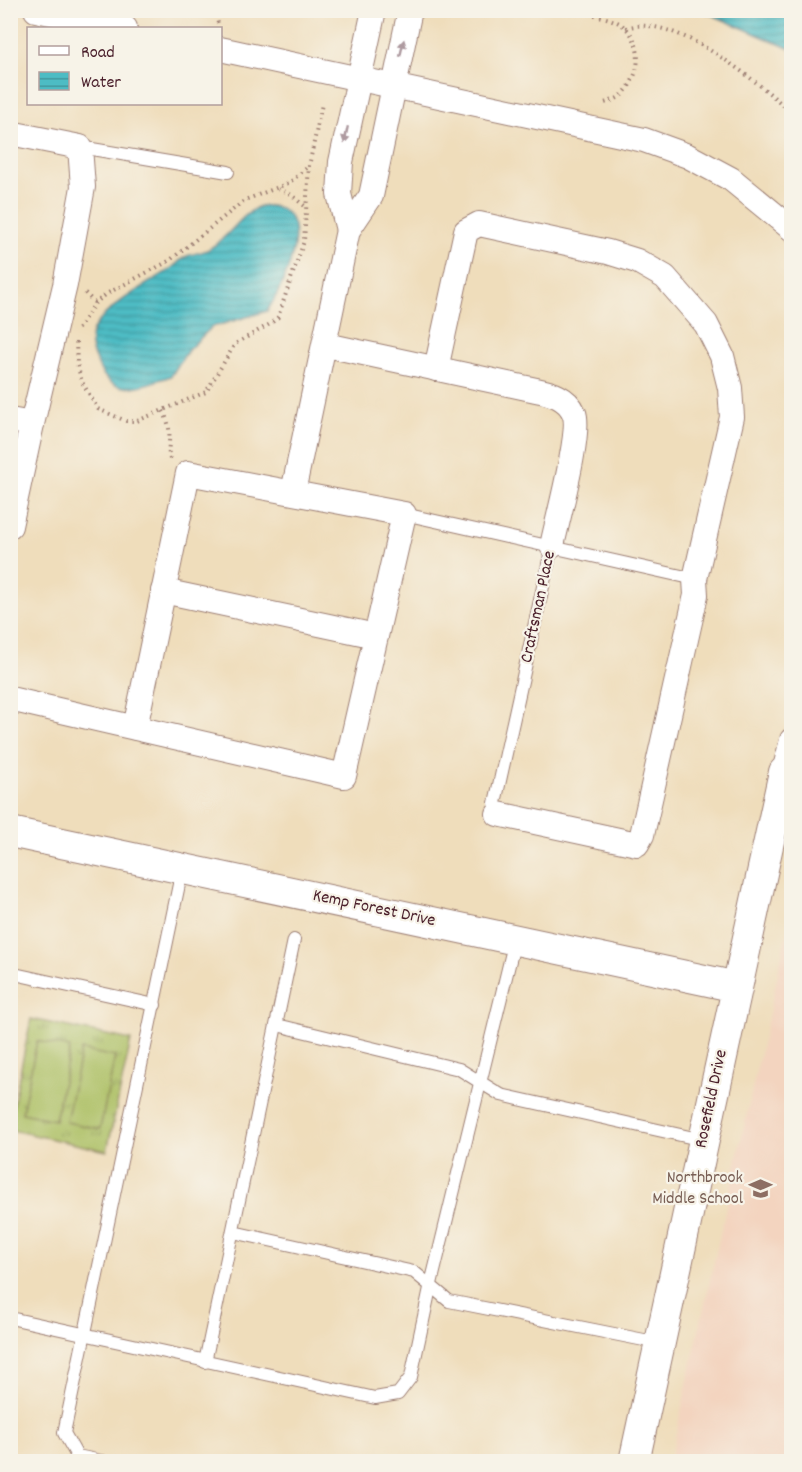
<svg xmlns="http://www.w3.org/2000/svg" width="802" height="1472" font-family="Dekko,sans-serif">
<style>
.built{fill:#f3d4bf}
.grass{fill:url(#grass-tufts);stroke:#7b6f47;stroke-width:1.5}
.pitch{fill:#acbf63;stroke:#7b6f47;stroke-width:1.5}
.water{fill:url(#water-rules);stroke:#4c6e78;stroke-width:1.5}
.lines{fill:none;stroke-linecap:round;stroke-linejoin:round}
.service-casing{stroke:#9c7e73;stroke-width:14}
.minor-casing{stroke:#9c7e73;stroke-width:26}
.tertiary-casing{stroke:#9c7e73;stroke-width:32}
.path{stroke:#9c7e73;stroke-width:4;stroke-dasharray:1.5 4.5;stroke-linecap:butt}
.service{stroke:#fff;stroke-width:12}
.minor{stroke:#fff;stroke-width:24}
.tertiary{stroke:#fff;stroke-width:30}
.oneway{fill:#ae9aa0}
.labels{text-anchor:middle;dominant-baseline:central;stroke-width:4.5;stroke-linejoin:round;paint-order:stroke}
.street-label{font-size:18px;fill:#4a1f2b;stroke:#f7f3e8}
.education-label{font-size:18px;fill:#785e54;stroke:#f7f3e8;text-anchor:end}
</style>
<defs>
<pattern id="grass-tufts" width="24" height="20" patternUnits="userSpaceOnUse" patternTransform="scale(1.5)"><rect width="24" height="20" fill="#acbf63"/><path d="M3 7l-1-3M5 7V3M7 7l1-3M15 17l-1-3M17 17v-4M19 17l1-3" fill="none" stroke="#8e9b52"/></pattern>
<pattern id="water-rules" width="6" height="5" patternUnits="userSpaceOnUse" patternTransform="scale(1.5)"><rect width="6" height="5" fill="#4dbcc4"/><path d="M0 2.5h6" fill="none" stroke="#42989f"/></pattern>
</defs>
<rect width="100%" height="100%" fill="#f7f3e8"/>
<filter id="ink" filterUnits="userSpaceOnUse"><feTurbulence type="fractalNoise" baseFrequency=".0167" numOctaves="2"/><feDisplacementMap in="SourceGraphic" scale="12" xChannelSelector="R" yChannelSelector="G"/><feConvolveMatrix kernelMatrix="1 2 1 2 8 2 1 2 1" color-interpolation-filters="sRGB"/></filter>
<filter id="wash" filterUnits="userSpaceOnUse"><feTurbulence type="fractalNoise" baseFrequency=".008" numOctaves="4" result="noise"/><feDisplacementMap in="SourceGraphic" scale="24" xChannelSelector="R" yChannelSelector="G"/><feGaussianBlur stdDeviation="1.35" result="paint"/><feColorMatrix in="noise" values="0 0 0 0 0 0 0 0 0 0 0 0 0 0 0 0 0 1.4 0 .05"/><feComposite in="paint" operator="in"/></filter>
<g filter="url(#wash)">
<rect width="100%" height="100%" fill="#efddbb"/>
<polygon class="built" points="791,914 791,1461 670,1461"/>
<polygon class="grass" points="31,1019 131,1040 107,1151 11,1130 11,1116"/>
<g class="pitch">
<polygon points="37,1041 70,1048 55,1120 22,1113"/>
<polygon points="81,1050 115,1057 100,1129 66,1122"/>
</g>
<g class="water">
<polygon points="703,11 791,11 791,49"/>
<path d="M 260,206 C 322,202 286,283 267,311 L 212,327 L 188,350 L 171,376 C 148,383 117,400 101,371 C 96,361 89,349 91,337 C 94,312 150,283 169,270 C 175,266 181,259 187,256 C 196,252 202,254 212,247 C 231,235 239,216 260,206 Z"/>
</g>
</g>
<g filter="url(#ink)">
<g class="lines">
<defs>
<g id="service">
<polyline points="80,147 228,172"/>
<polyline points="404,514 695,579"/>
<polyline points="498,814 495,803 552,546"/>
<polyline points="10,973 155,1005"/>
<polyline points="277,1025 459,1069 501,1095 703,1140"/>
<polyline points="233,1232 414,1272 449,1301 659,1343"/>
<polyline points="10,1318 375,1398 398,1394 411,1377 430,1288 515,940"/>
<polyline points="205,1362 294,940"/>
<polyline points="106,1462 77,1456 64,1433 182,870"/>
</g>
<g id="minor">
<polyline points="36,10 125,28"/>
<polyline points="220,49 644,140 688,156 731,179 792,229"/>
<polyline points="10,133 80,147 83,187 65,285 32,424"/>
<polyline points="348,230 339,194 341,162 374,10"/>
<path d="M 326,345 L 536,390 C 551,393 567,397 574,413 C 582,431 557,521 552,546"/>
<polyline points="436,369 466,231 479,224 608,252 637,261 665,277 706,324 722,356 730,388 732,417 695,579 696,595 642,835 637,844 498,814"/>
<polyline points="10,420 32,424 10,526"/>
<polyline points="293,492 348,230 371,196 410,10"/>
<polyline points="163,591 376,636"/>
<polyline points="10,699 344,776 404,514 188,473 135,728"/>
<polyline points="784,772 792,740"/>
</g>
<g id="tertiary">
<polyline points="10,832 737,987"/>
<polyline points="634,1462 784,772 792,773"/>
</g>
</defs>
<use href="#service" class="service-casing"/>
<use href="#minor" class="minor-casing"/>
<use href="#tertiary" class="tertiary-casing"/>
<g class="path">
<polyline points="214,10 218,23"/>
<path d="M 577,10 C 590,15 611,17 622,25 C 645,42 641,76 622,95 C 617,100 607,102 601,104"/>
<path d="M 626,28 C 674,12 758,82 792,113"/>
<polyline points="278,189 290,194 306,207"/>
<polyline points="85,293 95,303"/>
<polyline points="78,329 95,303 108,293 169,261 245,200 289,183 309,166"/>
<polyline points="76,342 77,364 82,382 98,409 126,421 137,421 206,392 235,344 270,324 278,317 304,241 309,166 322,104"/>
<path d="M 163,411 C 176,435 164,444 171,462"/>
</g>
<use href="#service" class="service"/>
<use href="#minor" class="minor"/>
<use href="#tertiary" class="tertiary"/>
</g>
<defs><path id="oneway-solid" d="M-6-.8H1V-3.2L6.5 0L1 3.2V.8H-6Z" transform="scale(1.5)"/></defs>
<g class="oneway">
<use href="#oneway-solid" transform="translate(402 48) rotate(-77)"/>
<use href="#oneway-solid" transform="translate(346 135) rotate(102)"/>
</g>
</g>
<defs>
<symbol id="school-bare" viewBox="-9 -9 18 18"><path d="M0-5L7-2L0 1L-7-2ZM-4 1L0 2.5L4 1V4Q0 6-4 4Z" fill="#8d6e63" stroke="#f7f3e8" stroke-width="2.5" paint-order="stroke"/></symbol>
</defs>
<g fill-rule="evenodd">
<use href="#school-bare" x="744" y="1172" width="33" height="33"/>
</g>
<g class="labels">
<g class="street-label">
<text transform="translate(539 607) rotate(-78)">Craftsman Place</text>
<text transform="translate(374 909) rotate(12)">Kemp Forest Drive</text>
<text transform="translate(712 1099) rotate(-78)">Rosefield Drive</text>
</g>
<g class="education-label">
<text x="743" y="1178">Northbrook<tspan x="743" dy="21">Middle School</tspan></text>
</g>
</g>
<rect width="802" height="1472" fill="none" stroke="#f7f3e8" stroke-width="36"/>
<rect x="27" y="27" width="195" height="78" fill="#f7f3e8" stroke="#b29e9c" stroke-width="1.5"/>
<rect x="39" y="46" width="30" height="9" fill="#ffffff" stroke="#b29e9c" stroke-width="1.5"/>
<text x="81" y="57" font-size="18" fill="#4a1f2b">Road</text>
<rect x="39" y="72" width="30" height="18" fill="url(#water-rules)" stroke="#b29e9c" stroke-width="1.5"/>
<text x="81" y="87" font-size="18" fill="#4a1f2b">Water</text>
</svg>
